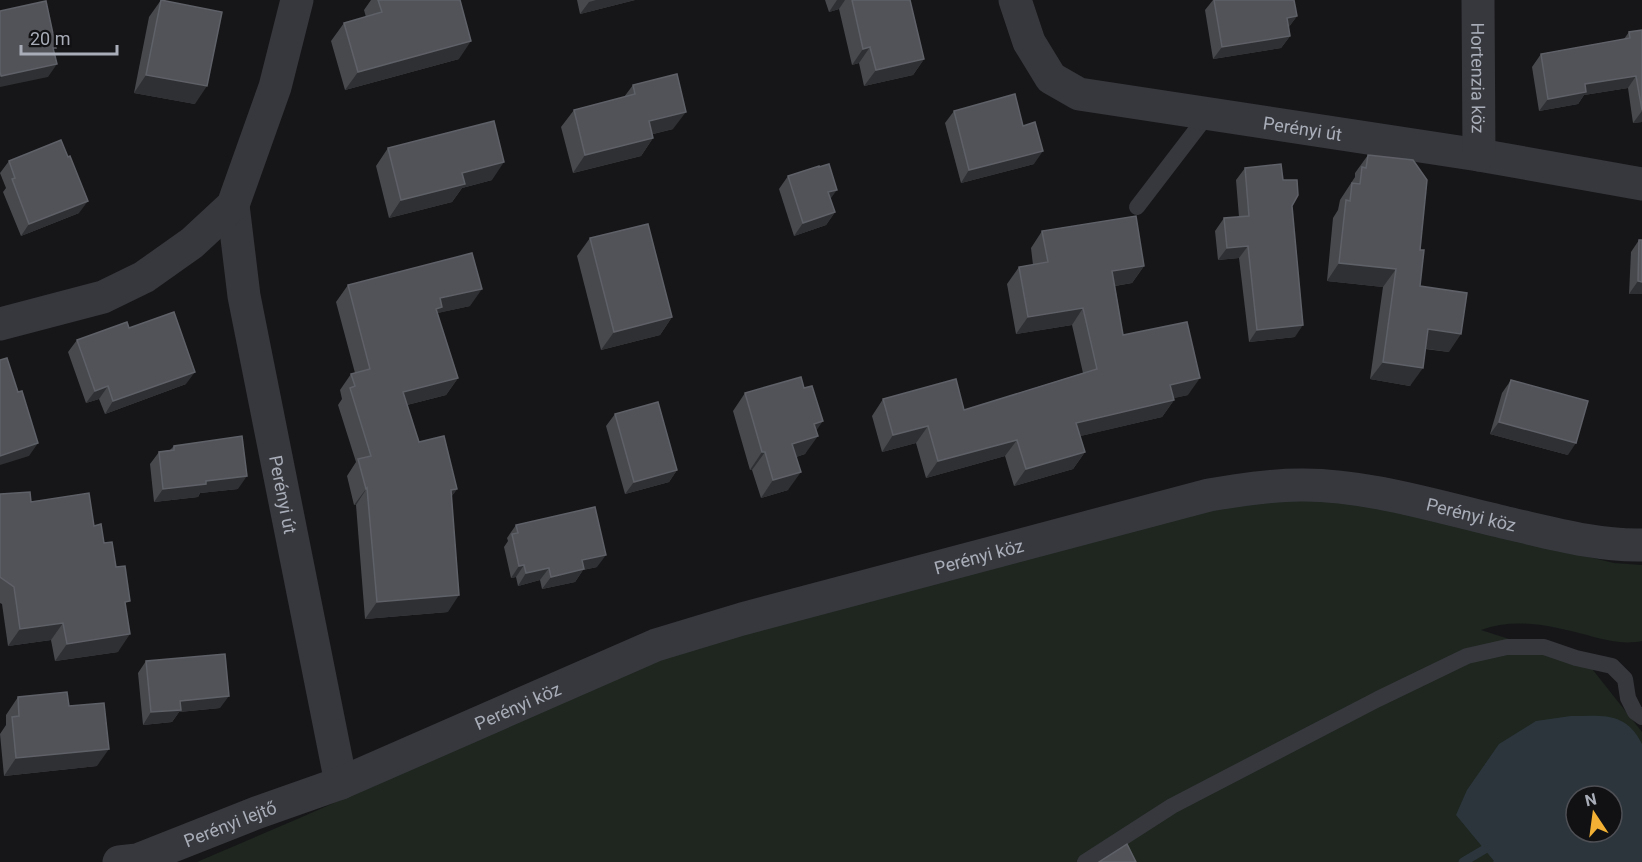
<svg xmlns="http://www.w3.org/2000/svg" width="1642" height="862" font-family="Roboto,sans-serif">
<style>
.green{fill:#1e261f;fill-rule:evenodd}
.water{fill:#2c353c;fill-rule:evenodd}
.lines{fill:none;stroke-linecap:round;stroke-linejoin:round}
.stream{stroke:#2c353c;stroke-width:9}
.service{stroke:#37383d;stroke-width:16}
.minor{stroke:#37383d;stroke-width:33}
.wall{fill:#47494d}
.shaded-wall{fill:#2f3033}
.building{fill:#525359;stroke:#5f6168;stroke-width:1.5}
.labels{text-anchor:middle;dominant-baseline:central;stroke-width:5;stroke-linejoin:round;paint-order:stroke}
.street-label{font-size:18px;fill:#a8adb8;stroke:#111113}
</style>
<rect width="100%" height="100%" fill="#161618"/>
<path class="green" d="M 1312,496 L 1411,515 L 1614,563 L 1642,565 L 1642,641 C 1624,645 1604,640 1587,635 C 1551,626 1516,617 1481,630 L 1589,665 L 1642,732 L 1642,862 L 197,862 L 302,817 L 671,654 L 1233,504 ZM 1576,796 L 1612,796 L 1612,832 L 1576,832 Z"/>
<path class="water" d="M 1571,716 C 1602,716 1626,711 1642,744 L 1642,862 L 1493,862 L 1494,861 L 1456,815 L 1467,790 L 1499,744 L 1536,721 ZM 1576,796 L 1612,796 L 1612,832 L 1576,832 Z"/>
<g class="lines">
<polyline class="stream" points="1463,862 1485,849"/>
<g class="service">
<polyline points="1137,207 1209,113"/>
<polyline points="1085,862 1172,806 1378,699 1467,656 1507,647 1544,647 1576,658 1612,666 1625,679 1628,698 1635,712 1642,717"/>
</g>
<g class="minor">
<path id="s1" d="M 1015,0 L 1029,42 L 1051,78 L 1079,94 L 1479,155 L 1642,184"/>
<path id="s2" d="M 1478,0 L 1479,155"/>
<path id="s3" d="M 233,205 L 244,296 L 341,783"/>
<polyline points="0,324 103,297 144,277 192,243 233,205 275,87 297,0"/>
<path id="s4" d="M 119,862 L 137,860 L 256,813 L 341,783 L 656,645 L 742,619 L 1209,495 C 1239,490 1270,485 1300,485 C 1366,484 1442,508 1507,523 C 1551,533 1597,546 1642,545"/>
</g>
</g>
<g class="wall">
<polygon points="161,0 195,104 134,93 149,17"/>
<polygon points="371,0 460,0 459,59 345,90 331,41 344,23 366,17 364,10"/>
<polygon points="577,0 635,0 580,14"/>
<polygon points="825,0 910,0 924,59 913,75 864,86 859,63 852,65 839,9 829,12"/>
<polygon points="1213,0 1294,0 1297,16 1288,28 1290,36 1281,48 1213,59 1205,10"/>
<polygon points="1642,30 1642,122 1633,123 1628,88 1584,95 1578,104 1539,111 1532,67 1541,54 1624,39 1629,32"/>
<polygon points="633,85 673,129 653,134 653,138 641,156 573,173 561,127 574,110 624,97"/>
<polygon points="954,111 1034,164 961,183 945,123"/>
<polygon points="388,148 492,180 462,188 452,202 389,218 376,166"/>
<polygon points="1368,155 1420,250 1420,286 1449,352 1425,349 1410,386 1370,379 1383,287 1327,281 1333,218 1338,210 1340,200 1355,177 1355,173"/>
<polygon points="68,157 79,213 21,236 3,192 6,188 0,173 9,161"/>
<polygon points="1245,168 1283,180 1292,206 1295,337 1249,342 1239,258 1218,260 1215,231 1224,218 1239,217 1236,180"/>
<polygon points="788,176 830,199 835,212 826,225 794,236 779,189"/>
<polygon points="1042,231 1144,266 1132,283 1115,286 1123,335 1188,395 1173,398 1174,400 1162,417 1080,436 1085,452 1073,469 1014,486 1005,456 926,478 916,443 882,452 872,416 883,399 964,410 1083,373 1072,325 1016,334 1007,284 1019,267 1033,265 1031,248"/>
<polygon points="590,238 672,317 660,335 601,350 577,256"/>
<polygon points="1639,240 1642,240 1642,294 1629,294 1631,252"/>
<polygon points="348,285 470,306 437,313 458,378 446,395 407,405 419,442 457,489 451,497 448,612 365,619 356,505 354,505 347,476 356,462 338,405 342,399 340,390 351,374 355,373 336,302"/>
<polygon points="77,340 186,384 105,414 99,399 86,403 68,352"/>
<polygon points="1511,380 1568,455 1490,434 1502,393"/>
<polygon points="745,393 816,431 805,454 796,457 788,490 761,498 752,470 750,470 733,411"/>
<polygon points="615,414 677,470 669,482 625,494 606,426"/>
<polygon points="174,446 238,489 200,493 198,497 154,502 150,464 159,452 170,450"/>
<polygon points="0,494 31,502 94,526 116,567 126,608 118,652 55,661 51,640 8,646 2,604 0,603"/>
<polygon points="516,525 597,567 583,570 575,582 542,589 540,580 518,586 516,577 511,578 504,547 508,541 507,538"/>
<polygon points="146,661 220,708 179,712 172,722 143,725 138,673"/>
<polygon points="18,697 69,706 97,766 4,776 0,734 6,725 6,715"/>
</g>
<g class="shaded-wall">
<polygon points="596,0 635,0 580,14 589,2"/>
<polygon points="837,0 845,0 839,9 829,12"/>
<polygon points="1297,16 1288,28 1287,18"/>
<polygon points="1290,36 1281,48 1213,59 1222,47"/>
<polygon points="471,41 459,59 345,90 358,72"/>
<polygon points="870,47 859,63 852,65 863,49"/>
<polygon points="924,59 913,75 864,86 876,70"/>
<polygon points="57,64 48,77 0,87 0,78 1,76"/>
<polygon points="146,75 207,86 195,104 134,93"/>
<polygon points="1636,76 1628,88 1584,95 1578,104 1539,111 1548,99 1585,84"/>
<polygon points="1642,111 1642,122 1633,123"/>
<polygon points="686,112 673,129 637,138 649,121"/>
<polygon points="653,138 641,156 573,173 585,155"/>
<polygon points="1043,151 1034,164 961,183 969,170"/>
<polygon points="504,162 492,180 462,188 452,202 389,218 401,200 462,173"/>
<polygon points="837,190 828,202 828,192"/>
<polygon points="88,201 79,213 21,236 29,224"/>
<polygon points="835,212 826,225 794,236 803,223"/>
<polygon points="1248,246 1239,258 1218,260 1227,248"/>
<polygon points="1339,263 1396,269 1383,287 1327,281"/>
<polygon points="1144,266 1132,283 1101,288 1112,271"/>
<polygon points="1638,281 1642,282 1642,294 1629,294"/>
<polygon points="482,289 470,306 438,313 430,323 440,298"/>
<polygon points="1083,308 1072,325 1016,334 1028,317"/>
<polygon points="672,317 660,335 601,350 614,332"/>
<polygon points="1303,325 1295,337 1249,342 1257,330"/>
<polygon points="1428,329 1461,334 1449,352 1415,347"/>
<polygon points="1383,362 1423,368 1410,386 1370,379"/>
<polygon points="195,372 186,384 105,414 113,401"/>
<polygon points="458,378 446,395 391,409 403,392"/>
<polygon points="1200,378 1188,395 1158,402 1170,385"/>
<polygon points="108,386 99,399 86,403 95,391"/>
<polygon points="1174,400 1162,417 1064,440 1076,423"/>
<polygon points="823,421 811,438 818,436 805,454 780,462 792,444 814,424"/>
<polygon points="1499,422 1576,443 1568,455 1490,434"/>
<polygon points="928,426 916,443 882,452 893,435"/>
<polygon points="1017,440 1005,456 926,478 938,461"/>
<polygon points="38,443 29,456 0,465 0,456"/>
<polygon points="762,452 765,452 752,470 750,470"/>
<polygon points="1085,452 1073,469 1014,486 1026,469"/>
<polygon points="677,470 669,482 625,494 634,482"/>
<polygon points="801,472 788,490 761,498 773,480"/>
<polygon points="247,476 238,489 200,493 198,497 154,502 163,489 206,481"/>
<polygon points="367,488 356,505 354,505 366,489"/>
<polygon points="457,489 445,505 451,490"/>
<polygon points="606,555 597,567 583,570 575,582 542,589 551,577 582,560"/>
<polygon points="524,565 516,577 511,578 519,566"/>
<polygon points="549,568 540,580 518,586 526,573"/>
<polygon points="459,595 448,612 365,619 377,602"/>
<polygon points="63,623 51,640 8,646 20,629"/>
<polygon points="130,634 118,652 55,661 67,644"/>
<polygon points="229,696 220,708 179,712 172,722 143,725 151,712 180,701"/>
<polygon points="109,749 97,766 4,776 16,758"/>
</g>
<g class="building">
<polygon points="161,0 222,12 207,86 146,75"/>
<polygon points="378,0 460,0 471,41 358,72 344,23 382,12"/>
<polygon points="852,0 910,0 924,59 876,70 870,47 863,49"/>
<polygon points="1214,0 1294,0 1297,16 1287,18 1290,36 1222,47"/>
<polygon points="46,1 56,48 53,48 57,64 1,76 0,72 0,11"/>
<polygon points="1642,30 1642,110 1636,76 1585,84 1586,92 1548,99 1541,54 1630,38 1629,32"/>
<polygon points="677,74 686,112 649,121 653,138 585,155 574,110 635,94 633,85"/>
<polygon points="1015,94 1023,126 1035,122 1043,151 969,170 954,111"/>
<polygon points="494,121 504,162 462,173 465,184 401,200 388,148"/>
<polygon points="61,140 68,157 70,156 88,201 29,224 12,179 15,178 9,161"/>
<polygon points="1368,155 1413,160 1427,180 1420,250 1424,250 1420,286 1467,293 1461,334 1428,329 1423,368 1383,362 1396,269 1339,263 1346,200 1350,201 1352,183 1360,184 1362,167 1366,168"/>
<polygon points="829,164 837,190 828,192 835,212 803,223 788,176 819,166 819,167"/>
<polygon points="1281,164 1283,180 1297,180 1298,195 1292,206 1303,325 1257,330 1248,246 1227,248 1224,218 1249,216 1245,168"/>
<polygon points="1136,216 1144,266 1112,271 1123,335 1187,322 1200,378 1170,385 1174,400 1076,423 1085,452 1026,469 1017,440 938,461 928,426 893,435 883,399 956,379 964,410 1097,369 1083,308 1028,317 1019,267 1048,262 1042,231"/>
<polygon points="648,224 672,317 614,332 590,238"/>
<polygon points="1639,240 1642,240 1642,282 1638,281"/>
<polygon points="472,253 482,289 440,298 442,307 436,309 458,378 403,392 419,442 444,436 457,489 451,490 459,595 377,602 367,488 366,489 358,459 371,456 350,388 355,386 351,374 370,369 348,285"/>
<polygon points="174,312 195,372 113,401 108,386 95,391 77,340 127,322 129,328"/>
<polygon points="7,358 18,392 22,391 38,443 0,456 0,360"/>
<polygon points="801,377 804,388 812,386 823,421 814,424 818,436 792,444 801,472 773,480 765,452 762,452 745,393"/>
<polygon points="1511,380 1588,401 1576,443 1499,422"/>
<polygon points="658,402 677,470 634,482 615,414"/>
<polygon points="242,436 247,476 206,481 206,484 163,489 159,452 174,450 174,446"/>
<polygon points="30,492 31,502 89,493 94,526 101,524 104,543 112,542 116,567 125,566 130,601 125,602 130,634 67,644 63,623 20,629 14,587 0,577 0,494"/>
<polygon points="595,507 606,555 582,560 584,569 551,577 549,568 526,573 524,565 519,566 512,534 518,533 516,525"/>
<polygon points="225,654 229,696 180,701 181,710 151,712 146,661"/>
<polygon points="67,692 69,706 104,703 109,749 16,758 12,717 19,716 18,697"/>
<polygon points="1127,844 1136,862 1099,862"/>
</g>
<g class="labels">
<g class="street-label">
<text stroke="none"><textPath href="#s2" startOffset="78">Hortenzia köz</textPath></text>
<text stroke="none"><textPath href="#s1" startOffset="345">Perényi út</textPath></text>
<text stroke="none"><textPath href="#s3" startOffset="294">Perényi út</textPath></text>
<text stroke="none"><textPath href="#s4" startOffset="1419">Perényi köz</textPath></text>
<text stroke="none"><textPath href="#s4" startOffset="915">Perényi köz</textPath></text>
<text stroke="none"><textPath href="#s4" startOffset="429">Perényi köz</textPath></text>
<text stroke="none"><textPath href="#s4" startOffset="118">Perényi lejtő</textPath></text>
</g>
</g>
<g transform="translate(1594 814) rotate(347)"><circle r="28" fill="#111113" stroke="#4d4f55" stroke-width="1.5"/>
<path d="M0-4.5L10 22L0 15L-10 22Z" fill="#f2b134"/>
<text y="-9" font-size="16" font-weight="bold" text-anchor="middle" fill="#a8adb8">N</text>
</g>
<path d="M21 45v9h96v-9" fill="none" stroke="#a8adb8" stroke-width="3"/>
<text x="30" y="45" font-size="18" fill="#a8adb8" stroke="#111113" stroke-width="4.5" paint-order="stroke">20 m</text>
</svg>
